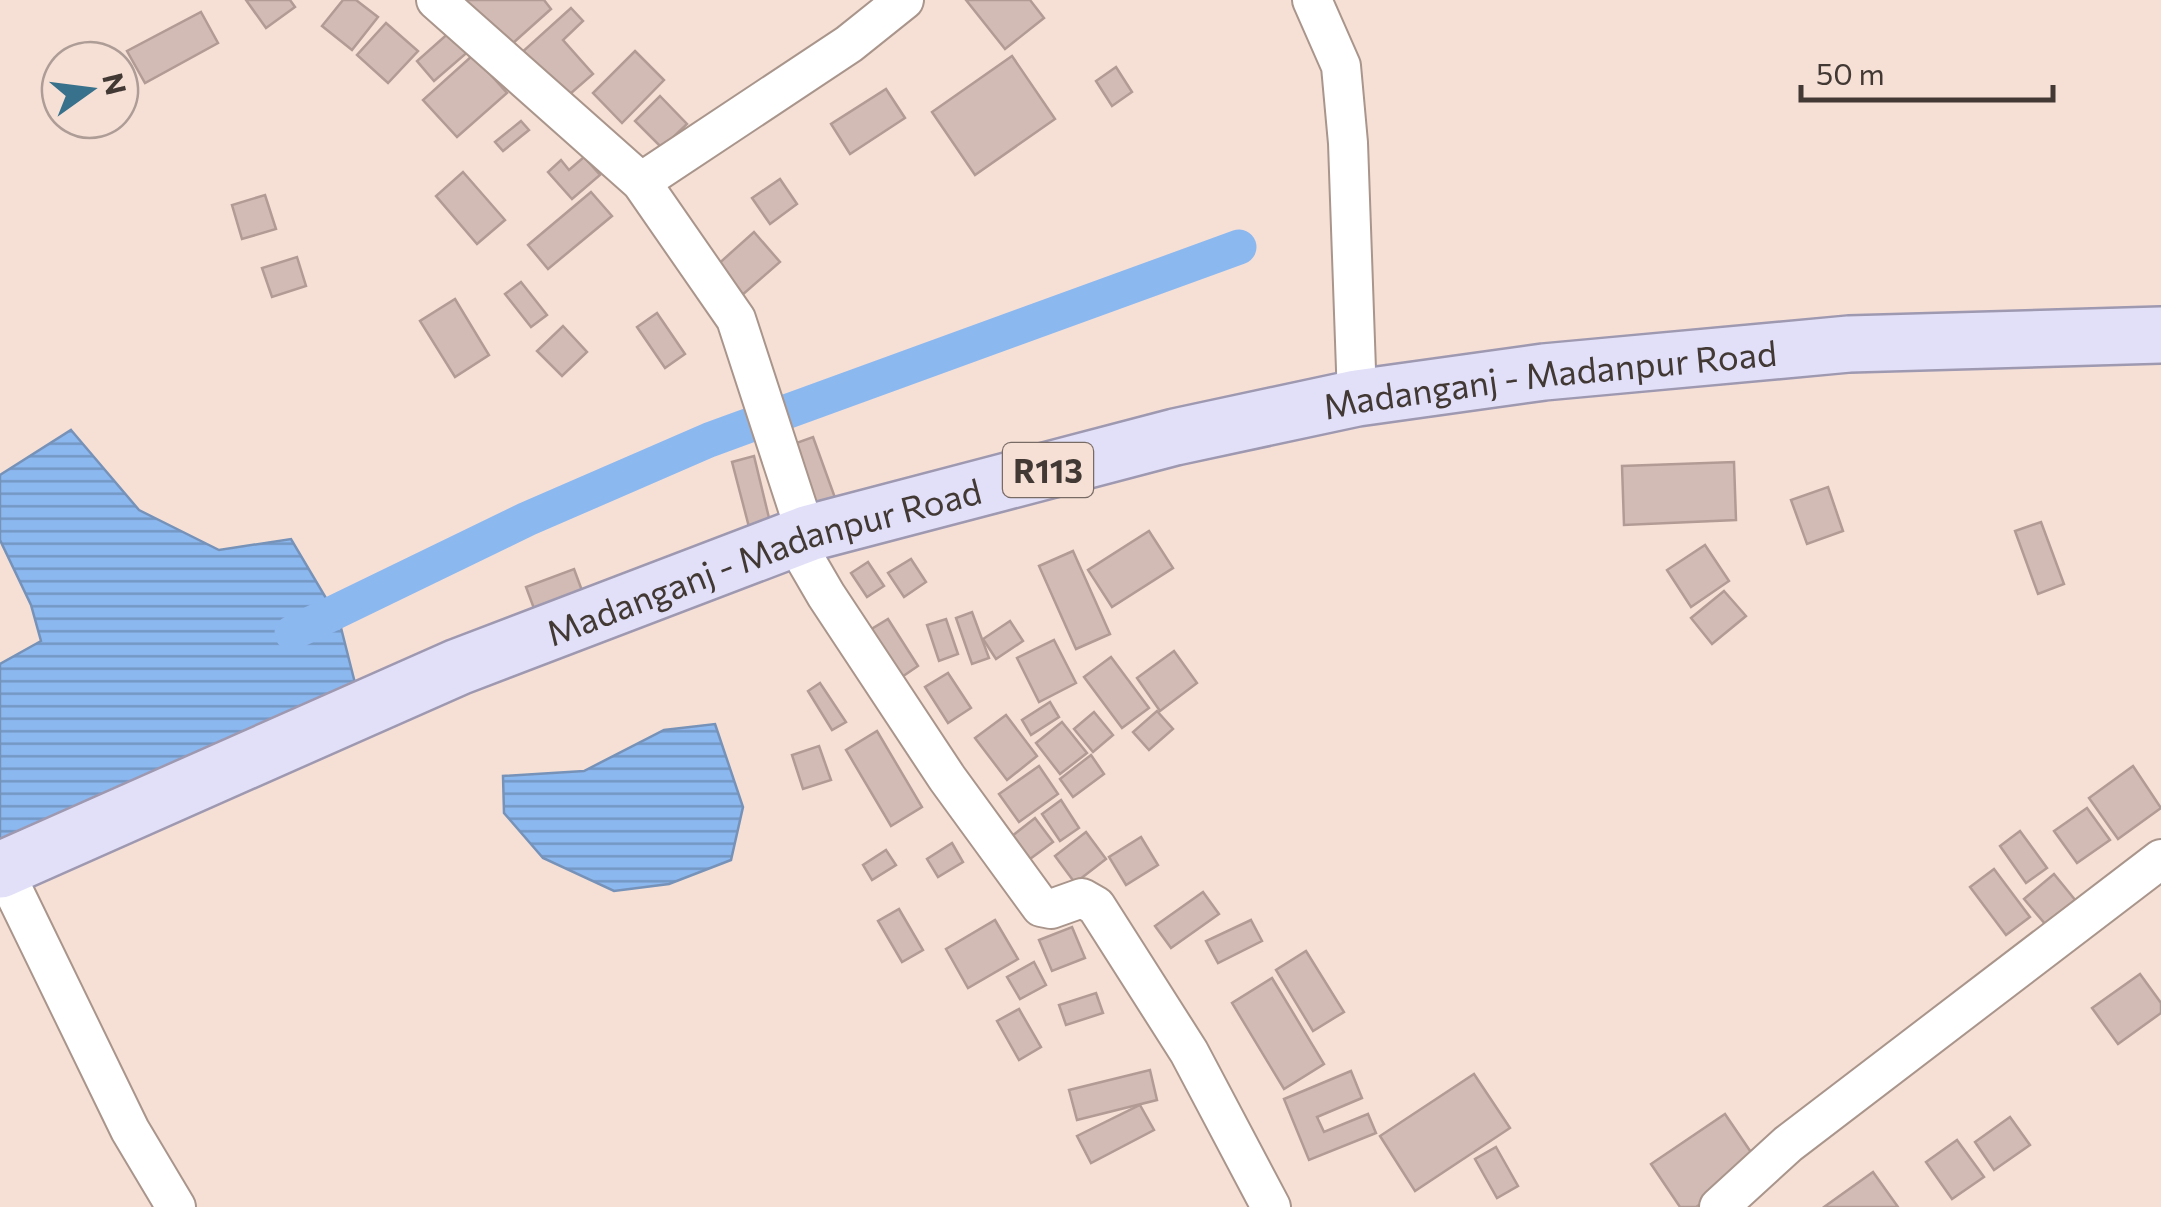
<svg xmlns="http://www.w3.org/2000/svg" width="2161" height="1207" font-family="Commissioner,sans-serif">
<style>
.water{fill:url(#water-rules);stroke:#7692b8;stroke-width:2.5}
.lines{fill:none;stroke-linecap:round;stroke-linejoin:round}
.canal{stroke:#8cb8f0;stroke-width:35}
.building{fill:#d2bbb5;stroke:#b19b94;stroke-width:2.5}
.minor-casing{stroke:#a9958b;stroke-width:42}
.primary-casing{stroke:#9e98b1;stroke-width:60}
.minor{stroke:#fff;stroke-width:38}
.primary{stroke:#e2e0f8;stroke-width:55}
.labels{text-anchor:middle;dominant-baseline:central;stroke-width:8;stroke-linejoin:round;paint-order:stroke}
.shield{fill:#f6e0d6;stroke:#786b65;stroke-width:2.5}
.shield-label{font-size:32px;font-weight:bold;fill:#423935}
.street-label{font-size:35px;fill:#423935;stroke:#f6e0d6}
</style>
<defs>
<pattern id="water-rules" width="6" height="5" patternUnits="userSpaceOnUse" patternTransform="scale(2.5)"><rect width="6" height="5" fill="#8cb8f0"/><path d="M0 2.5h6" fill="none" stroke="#7497c3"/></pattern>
</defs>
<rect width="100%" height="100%" fill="#f6e0d6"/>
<g class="water">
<polygon points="71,430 139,510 219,550 291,539 339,620 357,691 0,855 0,664 41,641 31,605 0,540 0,475"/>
<polygon points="715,724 743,807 731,860 669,884 614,891 543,858 504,813 503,776 584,771 664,730"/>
</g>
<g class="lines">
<polyline class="canal" points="292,633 527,519 709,440 1239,247"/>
</g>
<g class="building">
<polygon points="246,0 290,0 295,7 266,28"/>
<polygon points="343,0 356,0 378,17 352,50 322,26"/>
<polygon points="458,0 544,0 551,9 503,52"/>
<polygon points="966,0 1030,0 1044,18 1005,49"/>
<polygon points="571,8 583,21 563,40 593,74 562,101 520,54"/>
<polygon points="201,12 218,43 145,83 127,51"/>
<polygon points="386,23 418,51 388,83 357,55"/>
<polygon points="452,30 470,50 434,81 417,61"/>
<polygon points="635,51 664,80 622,123 593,93"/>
<polygon points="473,55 507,93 457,137 423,100"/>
<polygon points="1012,56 1055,119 975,175 932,112"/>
<polygon points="1116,67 1132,92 1112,106 1096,81"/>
<polygon points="886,89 905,118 850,154 831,124"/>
<polygon points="660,96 687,124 662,148 635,121"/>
<polygon points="521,121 529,130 503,151 495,142"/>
<polygon points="584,157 600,175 572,199 548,172 561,160 569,170"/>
<polygon points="463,172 505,220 477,244 436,196"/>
<polygon points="780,179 797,204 770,224 752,198"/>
<polygon points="591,192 612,216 548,269 528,245"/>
<polygon points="265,195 276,229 242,239 232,205"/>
<polygon points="754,232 780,262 741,296 715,267"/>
<polygon points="297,257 306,286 272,297 262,268"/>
<polygon points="521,282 547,315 531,327 505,294"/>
<polygon points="455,299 489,355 455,377 420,321"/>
<polygon points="657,313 685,354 665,368 637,327"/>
<polygon points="563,326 587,352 562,376 537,351"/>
<polygon points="813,437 838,506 814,515 788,446"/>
<polygon points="754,456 770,522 749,527 732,462"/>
<polygon points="1734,462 1736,520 1624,525 1622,466"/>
<polygon points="1828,487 1843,531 1807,544 1791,500"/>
<polygon points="2041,522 2064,584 2038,594 2015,531"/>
<polygon points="1149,531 1173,568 1112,607 1088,570"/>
<polygon points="1705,545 1729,581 1691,607 1667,570"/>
<polygon points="1073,551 1110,634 1076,649 1039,566"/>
<polygon points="911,559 926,582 904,597 888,573"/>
<polygon points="868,562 884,586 867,597 851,573"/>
<polygon points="574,569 587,604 539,622 526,587"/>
<polygon points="1724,591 1746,616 1712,644 1691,618"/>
<polygon points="972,612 989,658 972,664 956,618"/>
<polygon points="888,619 918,666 896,681 865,633"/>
<polygon points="946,619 958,654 939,661 927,625"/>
<polygon points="1010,621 1023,641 996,659 983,639"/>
<polygon points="1054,640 1076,683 1039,702 1017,658"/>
<polygon points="1174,651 1197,683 1160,711 1137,678"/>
<polygon points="1111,657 1149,708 1122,728 1084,677"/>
<polygon points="948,673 971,708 948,723 925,687"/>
<polygon points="820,683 846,722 832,730 808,691"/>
<polygon points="1050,702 1059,717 1031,735 1022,720"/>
<polygon points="1157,711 1173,729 1149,750 1133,732"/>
<polygon points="1094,712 1113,735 1093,752 1074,729"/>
<polygon points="1006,715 1037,756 1007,780 975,738"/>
<polygon points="1062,722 1087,753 1060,774 1036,743"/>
<polygon points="877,731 922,807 891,826 846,750"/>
<polygon points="819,746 831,780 803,789 792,755"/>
<polygon points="1091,755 1104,774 1073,797 1060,779"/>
<polygon points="1039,766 1058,794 1019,822 999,794"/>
<polygon points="2133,766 2161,808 2118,839 2089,798"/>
<polygon points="1061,800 1079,828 1060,841 1042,814"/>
<polygon points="2087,808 2110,840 2077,863 2054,831"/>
<polygon points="1035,818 1053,842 1030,859 1012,836"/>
<polygon points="2020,831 2047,868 2026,883 2000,846"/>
<polygon points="1086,832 1106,859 1075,883 1055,856"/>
<polygon points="1141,837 1158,865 1126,885 1109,857"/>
<polygon points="952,843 963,862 938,877 927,859"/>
<polygon points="886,850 896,865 872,880 863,865"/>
<polygon points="1994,869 2030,917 2006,935 1970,887"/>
<polygon points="2054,874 2076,901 2046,925 2024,899"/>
<polygon points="1203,892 1219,914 1171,948 1155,926"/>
<polygon points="899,909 923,950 902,962 878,921"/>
<polygon points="995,920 1018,959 968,988 946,949"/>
<polygon points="1251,920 1262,941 1218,963 1206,941"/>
<polygon points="1072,927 1085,958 1052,971 1039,940"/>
<polygon points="1306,951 1344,1012 1313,1031 1276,970"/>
<polygon points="1034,962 1046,985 1020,999 1007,977"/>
<polygon points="2140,974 2161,1003 2161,1013 2118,1044 2092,1008"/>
<polygon points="1272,978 1324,1064 1284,1089 1232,1003"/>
<polygon points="1096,993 1103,1013 1066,1025 1059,1005"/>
<polygon points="1019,1009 1041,1047 1019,1060 997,1021"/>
<polygon points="1150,1070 1157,1100 1077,1120 1069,1090"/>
<polygon points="1351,1071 1362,1098 1317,1117 1324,1132 1368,1114 1376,1133 1309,1160 1284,1099"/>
<polygon points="1474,1074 1510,1128 1415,1191 1380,1136"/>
<polygon points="1140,1105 1154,1130 1091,1163 1077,1136"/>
<polygon points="1725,1114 1759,1164 1696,1207 1680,1207 1651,1164"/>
<polygon points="2010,1117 2030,1145 1994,1170 1975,1142"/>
<polygon points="1957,1140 1984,1177 1952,1199 1926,1162"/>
<polygon points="1496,1147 1518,1186 1497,1198 1475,1159"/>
<polygon points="1873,1172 1898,1207 1824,1207"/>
</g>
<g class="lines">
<defs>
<g id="minor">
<polyline points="436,0 641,182 736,319 799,512 809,533"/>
<polyline points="1312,0 1341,66 1348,143 1357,398"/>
<polyline points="641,182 849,44 904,0"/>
<polyline points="794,540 826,595 947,778 1041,907 1051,909 1082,898 1096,906 1189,1052 1271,1207"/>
<polyline points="3,869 130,1130 176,1207"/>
<polyline points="1719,1207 1788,1144 2161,859"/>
</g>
<g id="primary">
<path id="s1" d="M 0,870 L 458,667 L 809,533 L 1175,437 L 1357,398 L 1544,372 L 1849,344 L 2161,335"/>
</g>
</defs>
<use href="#minor" class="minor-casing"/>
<use href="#primary" class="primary-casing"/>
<use href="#minor" class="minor"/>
<use href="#primary" class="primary"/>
</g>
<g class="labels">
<rect class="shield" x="1003" y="443" width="90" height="54" rx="8"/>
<g class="shield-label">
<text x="1048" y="470">R113</text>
</g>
<g class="street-label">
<text stroke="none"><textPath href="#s1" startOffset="1635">Madanganj - Madanpur Road</textPath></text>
<text stroke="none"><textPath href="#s1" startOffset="825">Madanganj - Madanpur Road</textPath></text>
</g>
</g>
<g transform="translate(90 90) rotate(76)"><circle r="48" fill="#f6e0d6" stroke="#ae9d96" stroke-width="2.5"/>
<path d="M0-8L18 38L0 25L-18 38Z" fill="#38718b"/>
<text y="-15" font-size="28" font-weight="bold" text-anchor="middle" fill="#423935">N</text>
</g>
<path d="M1801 85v15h252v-15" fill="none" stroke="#423935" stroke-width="5"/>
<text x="1816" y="85" font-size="30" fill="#423935" stroke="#f6e0d6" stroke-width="8" paint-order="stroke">50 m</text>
</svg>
